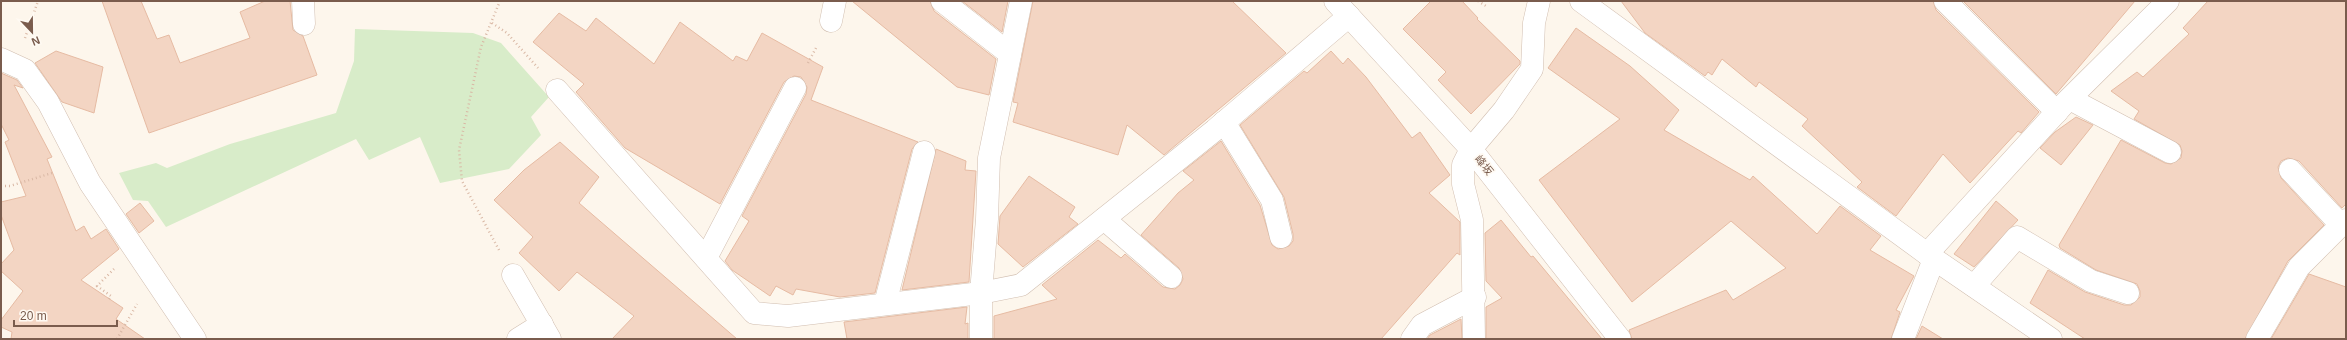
<svg xmlns="http://www.w3.org/2000/svg" width="2347" height="340" font-family="Helvetica,'Noto Sans JP',sans-serif">
<style>
.green{fill:#d8ecc9}
.building{fill:#f3d5c3;stroke:#e6bba3}
.lines{fill:none;stroke-linecap:round;stroke-linejoin:round}
.minor-casing{stroke:#d1beb0;stroke-width:23}
.path{stroke:#d9b8a5;stroke-width:2.5;stroke-dasharray:1 3;stroke-linecap:butt}
.minor{stroke:#fff;stroke-width:22}
.labels{text-anchor:middle;dominant-baseline:central;stroke-width:3.5;stroke-linejoin:round;paint-order:stroke}
.street-label{font-size:11px;fill:#7a5c4d;stroke:#fffaf3}
</style>
<rect width="100%" height="100%" fill="#fdf6ec"/>
<polygon class="green" points="355,29 473,33 501,43 549,97 531,117 541,135 509,169 440,183 420,137 369,160 356,139 166,227 148,201 133,200 119,173 156,163 167,168 230,144 336,113 354,61"/>
<g class="building">
<polygon points="102,1 141,1 157,39 169,35 180,63 250,38 240,12 265,1 290,1 293,30 303,36 317,75 149,133"/>
<polygon points="852,1 930,1 934,11 996,59 989,95 957,87"/>
<polygon points="962,1 1008,1 1002,32"/>
<polygon points="1033,1 1232,1 1286,53 1164,155 1127,125 1118,155 1013,122 1018,103 1013,102"/>
<polygon points="1431,1 1462,1 1478,18 1477,19 1520,61 1520,64 1471,114 1438,80 1446,72 1403,29"/>
<polygon points="1621,1 1933,1 1936,10 2039,112 2021,133 2018,131 1970,183 1943,154 1896,216 1857,187 1862,182 1802,126 1808,119 1759,82 1756,87 1722,59 1712,75 1708,72 1705,76 1645,33"/>
<polygon points="1963,1 2135,1 2056,94"/>
<polygon points="2208,1 2346,1 2346,204 2342,208 2299,161 2288,158 2281,161 2278,167 2281,178 2324,225 2288,261 2245,339 2085,339 2030,303 2048,270 2085,292 2124,305 2131,305 2140,297 2140,291 2137,284 2096,270 2060,248 2059,245 2121,140 2165,163 2171,164 2181,158 2182,151 2180,145 2134,119 2139,111 2111,91 2137,72 2143,77 2189,34 2183,28"/>
<polygon points="559,13 586,31 596,18 654,64 680,22 733,61 736,56 747,61 762,33 823,67 811,100 918,142 912,149 875,293 840,297 796,289 793,295 776,286 770,296 732,270 725,261 749,221 742,216 806,94 807,87 801,77 794,76 784,82 720,204 625,148 576,92 584,84 533,42"/>
<polygon points="1576,28 1630,66 1679,110 1664,130 1750,180 1753,176 1817,234 1840,206 1881,236 1870,250 1914,276 1896,310 1900,312 1891,339 1632,339 1629,330 1726,290 1733,300 1786,268 1731,221 1632,302 1539,180 1620,119 1548,68"/>
<polygon points="56,51 103,67 94,113 62,102 35,63"/>
<polygon points="1331,51 1343,64 1348,58 1366,77 1412,138 1420,132 1450,175 1429,193 1460,222 1460,255 1457,253 1381,339 994,339 994,316 1057,299 1042,285 1098,240 1121,258 1125,254 1163,287 1175,289 1180,285 1183,279 1179,268 1141,235 1178,193 1194,180 1183,171 1221,141 1260,205 1272,245 1278,249 1289,246 1293,241 1293,234 1284,197 1240,125 1304,71 1307,73"/>
<polygon points="1,73 17,80 23,88 14,85 52,157 47,159 76,231 84,226 91,239 106,229 119,249 81,280 123,308 116,319 145,339 11,339 12,332 1,327 1,320 23,291 1,271 1,264 14,250 1,215 1,202 26,196 5,142 9,140 1,124"/>
<polygon points="2076,117 2093,125 2061,165 2040,148 2055,132"/>
<polygon points="560,142 599,177 579,203 737,339 612,339 634,316 577,272 559,291 519,253 533,237 494,200 524,170"/>
<polygon points="936,149 966,161 965,170 976,171 969,282 902,290"/>
<polygon points="1029,176 1075,207 1069,217 1078,224 1023,267 998,244 1000,216"/>
<polygon points="1996,201 2018,220 1974,267 1954,254"/>
<polygon points="140,203 154,221 139,233 126,214"/>
<polygon points="1501,220 1531,257 1533,256 1602,339 1486,339 1486,307 1502,298 1486,281 1485,233"/>
<polygon points="2309,274 2346,287 2346,339 2271,339"/>
<polygon points="967,307 965,324 968,323 968,339 847,339 844,322"/>
<polygon points="1461,319 1462,339 1427,339 1430,335"/>
<polygon points="1922,326 1943,339 1916,339"/>
</g>
<g class="lines">
<defs>
<g id="minor">
<polyline points="303,1 304,24"/>
<polyline points="942,1 1010,54"/>
<polyline points="1335,1 1471,149 1620,339"/>
<polyline points="1581,1 1934,259 2051,339"/>
<polyline points="1945,1 2057,112"/>
<polyline points="831,21 835,1"/>
<polyline points="1,59 25,70 48,102 90,183 195,339"/>
<polyline points="557,90 754,313 788,316 981,293 1021,285 1215,130 1349,16"/>
<polyline points="2070,99 2170,152"/>
<polyline points="1224,122 1272,200 1281,237"/>
<polyline points="2290,170 2341,225"/>
<polyline points="1104,219 1171,277"/>
<polyline points="1927,254 2063,105 2168,1"/>
<polyline points="706,258 795,88"/>
<polyline points="513,275 550,339"/>
<polyline points="1974,286 2017,237 2091,281 2128,293"/>
<polyline points="885,304 924,152"/>
<polyline points="518,339 542,324"/>
<polyline points="981,339 981,293 987,219 989,158 1021,1"/>
<polyline points="1412,339 1422,325 1475,297"/>
<polyline points="1474,339 1472,220 1463,184 1463,165 1471,149 1504,110 1532,69 1534,23 1539,1"/>
<polyline points="1903,339 1934,259"/>
<polyline points="2257,339 2299,267 2346,220"/>
</g>
</defs>
<use href="#minor" class="minor-casing"/>
<g class="path">
<polyline points="1478,1 1486,6"/>
<polyline points="492,23 507,33 538,68"/>
<polyline points="25,38 38,1"/>
<polyline points="808,63 817,46"/>
<polyline points="1,186 10,186 52,173"/>
<polyline points="499,250 462,181 459,150 481,47 500,1"/>
<polyline points="109,299 111,296 97,286 114,269"/>
<polyline points="117,339 137,304"/>
</g>
<use href="#minor" class="minor"/>
</g>
<g class="labels">
<g class="street-label">
<text transform="translate(1484 165) rotate(51)">峰坂</text>
</g>
</g>
<rect width="2347" height="340" fill="none" stroke="#7a5c4d" stroke-width="4"/>
<g transform="translate(32 32) rotate(158)" stroke="#fffaf3" stroke-width="3" paint-order="stroke">
<path d="M0-3L7 15L0 10L-7 15Z" fill="#7a5c4d"/>
<text y="-6" font-size="11" font-weight="bold" text-anchor="middle" fill="#7a5c4d">N</text>
</g>
<path d="M14 320v6h103v-6" fill="none" stroke="#7a5c4d" stroke-width="2"/>
<text x="20" y="320" font-size="12" fill="#7a5c4d" stroke="#fffaf3" stroke-width="3" paint-order="stroke">20 m</text>
</svg>
